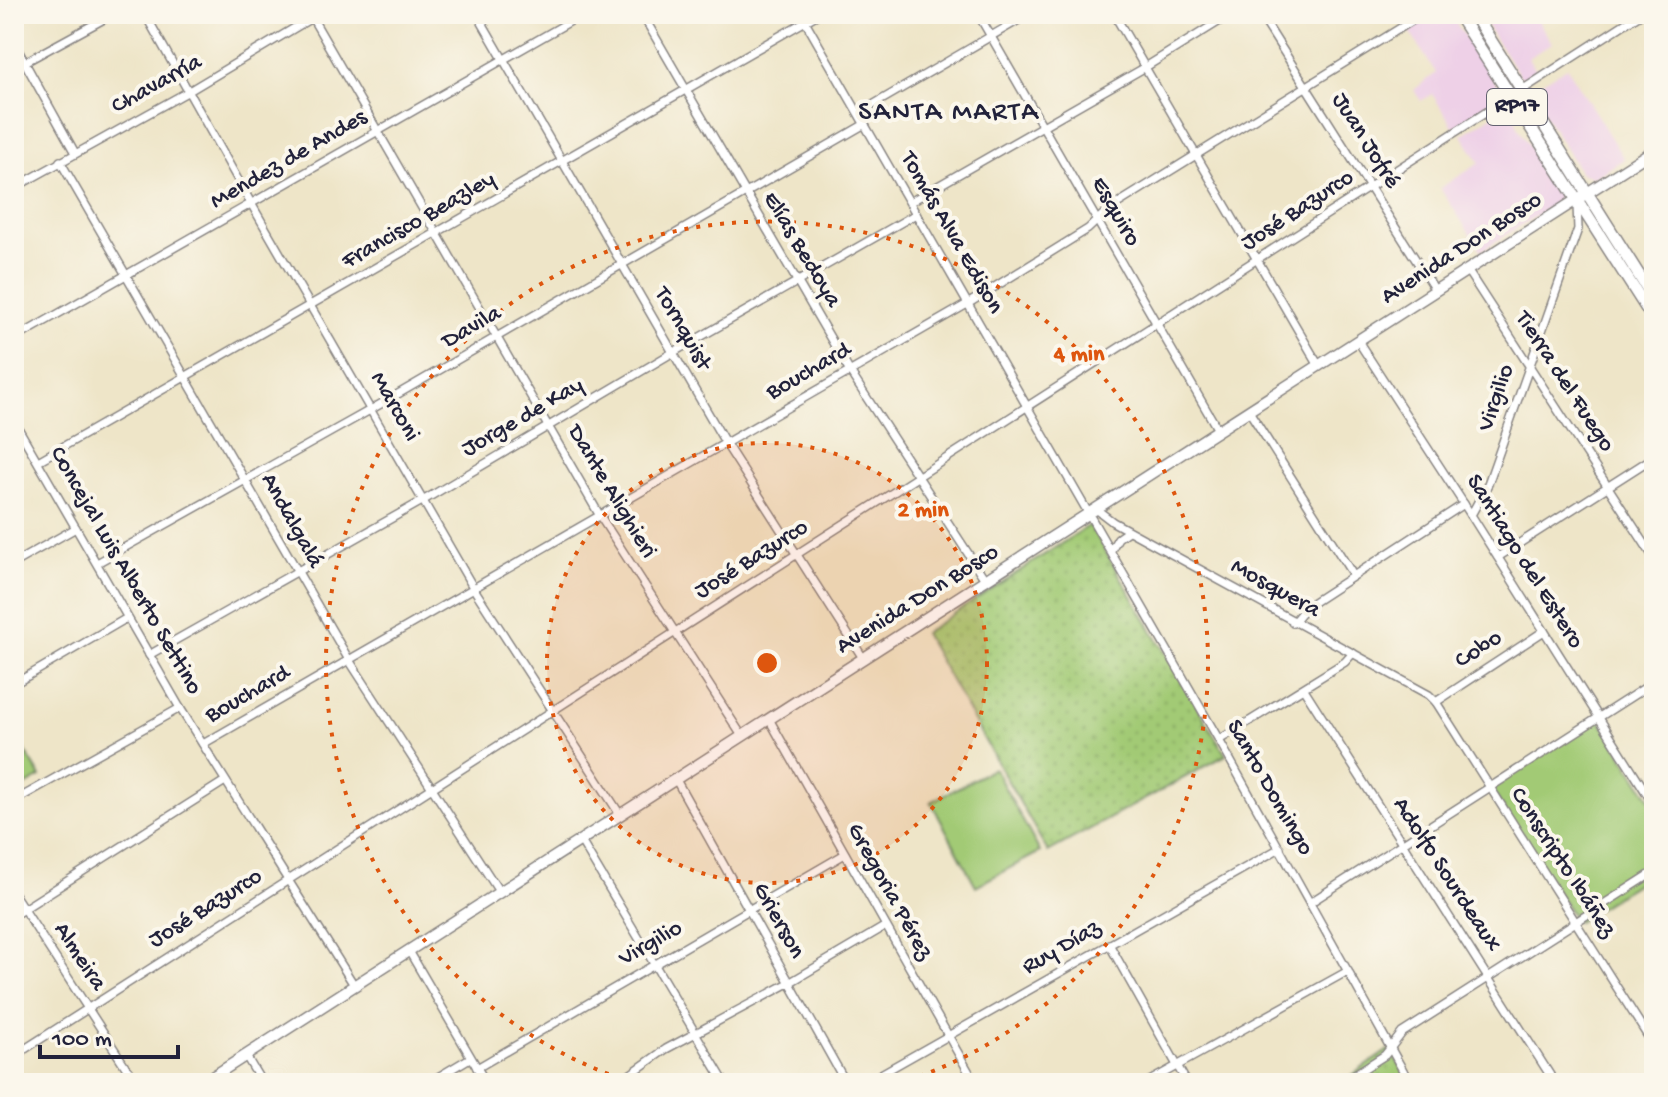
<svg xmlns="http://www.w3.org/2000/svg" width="1668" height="1097" font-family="'Gochi Hand',sans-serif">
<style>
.built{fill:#eed0e7}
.grass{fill:url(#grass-dots);stroke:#627658;stroke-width:2}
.park{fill:#a2ca75;stroke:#627658;stroke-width:2}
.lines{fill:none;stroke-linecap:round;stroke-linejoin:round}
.street-casing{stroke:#888482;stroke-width:10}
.secondary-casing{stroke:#888482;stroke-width:13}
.primary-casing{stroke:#888482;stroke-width:14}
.street{stroke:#fff;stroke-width:7}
.secondary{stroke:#fff;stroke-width:10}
.primary{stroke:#fff;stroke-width:11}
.ring{fill:none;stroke:#de560e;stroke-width:4;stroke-dasharray:4 8}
.labels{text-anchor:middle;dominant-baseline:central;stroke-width:8;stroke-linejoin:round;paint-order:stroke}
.shield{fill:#fbf7ec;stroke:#636270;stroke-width:2}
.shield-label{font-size:22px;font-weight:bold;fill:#22223b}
.street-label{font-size:24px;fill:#22223b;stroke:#fbf7ec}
.quarter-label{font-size:28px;letter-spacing:2px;fill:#22223b;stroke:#fbf7ec}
.centre{fill:#de560e;stroke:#fbf7ec;stroke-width:4}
.ring-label{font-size:24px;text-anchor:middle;font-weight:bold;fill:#de560e;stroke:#fbf7ec;stroke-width:8;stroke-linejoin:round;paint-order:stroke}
</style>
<defs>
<pattern id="grass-dots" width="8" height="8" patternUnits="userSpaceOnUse" patternTransform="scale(2)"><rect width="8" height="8" fill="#a2ca75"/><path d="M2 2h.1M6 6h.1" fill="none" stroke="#8bad66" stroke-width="1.8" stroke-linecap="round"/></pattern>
</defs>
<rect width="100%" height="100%" fill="#fbf7ec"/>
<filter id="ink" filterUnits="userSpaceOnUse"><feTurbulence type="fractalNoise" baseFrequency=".0125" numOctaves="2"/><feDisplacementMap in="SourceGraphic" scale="16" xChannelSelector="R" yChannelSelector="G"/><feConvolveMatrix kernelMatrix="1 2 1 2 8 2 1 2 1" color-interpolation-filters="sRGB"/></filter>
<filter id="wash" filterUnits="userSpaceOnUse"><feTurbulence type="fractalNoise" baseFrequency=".006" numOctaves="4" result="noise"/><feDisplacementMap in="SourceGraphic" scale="32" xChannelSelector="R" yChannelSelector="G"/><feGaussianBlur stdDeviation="1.8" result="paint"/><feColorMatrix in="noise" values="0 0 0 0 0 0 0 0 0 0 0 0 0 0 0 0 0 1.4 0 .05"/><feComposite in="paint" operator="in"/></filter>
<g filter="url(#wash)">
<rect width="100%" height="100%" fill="#eee5c8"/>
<g class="built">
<polygon points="1430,14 1450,14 1501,91 1499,100 1454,128 1432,94 1421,101 1414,90 1436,73 1407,28"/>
<polygon points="1479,14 1534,14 1552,43 1528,58 1538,72 1527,80 1520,76"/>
<polygon points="1567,67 1624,159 1594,178 1581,173 1533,97 1536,86"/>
<polygon points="1503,108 1513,112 1519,129 1543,167 1559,182 1561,194 1553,205 1481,251 1440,188 1480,163 1462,135"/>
</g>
<g class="grass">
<polygon points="1090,525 1226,755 1048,852 924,633"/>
<polygon points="1390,1049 1410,1083 1341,1083"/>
</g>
<g class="park">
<polygon points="1599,718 1654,805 1654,872 1577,922 1490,788"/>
<polygon points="14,733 41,777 14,792"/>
<polygon points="994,768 1040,852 976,886 931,802"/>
</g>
</g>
<g filter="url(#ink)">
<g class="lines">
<defs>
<g id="street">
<polyline points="145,14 252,205 474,589 619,813"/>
<polyline points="310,14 600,516 742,736"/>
<polyline points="477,14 726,444 863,658"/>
<polyline points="642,14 850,372 986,581"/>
<polyline points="801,14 1219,740 1410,1083"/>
<polyline points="978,14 1218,430"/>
<polyline points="1114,14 1319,366"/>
<polyline points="1260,14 1435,290"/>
<polyline points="14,43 75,153"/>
<polyline points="14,68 113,14"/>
<polyline points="1522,90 1640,14"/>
<polyline points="859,113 1029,14"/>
<polyline points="60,161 349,660 500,893"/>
<polyline points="14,188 189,91 318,14"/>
<polyline points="910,202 1144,68 1231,14"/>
<polyline points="1467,270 1654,558"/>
<polyline points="14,339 583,14"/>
<polyline points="1358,341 1471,515 1654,805"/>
<polyline points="1249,411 1353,575"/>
<polyline points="14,421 180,708 354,985"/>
<polyline points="38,461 818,14"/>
<polyline points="1096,509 1113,522 1429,695 1436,702 1654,1046"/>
<polyline points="1471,515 1488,484 1578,229 1577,205"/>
<polyline points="1111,550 1118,538 1128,531"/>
<polyline points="1498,557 1654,457"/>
<polyline points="14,563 76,528"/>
<polyline points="97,563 372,409 865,124"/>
<polyline points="1293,623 1306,607 1464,504"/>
<polyline points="149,655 424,500 672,353 916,214"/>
<polyline points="14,684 127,618"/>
<polyline points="1304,689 1555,1083"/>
<polyline points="1436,702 1544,631"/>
<polyline points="769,719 975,1083"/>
<polyline points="1219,740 1345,662 1353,653"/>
<polyline points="203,744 969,303 1088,229 1109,209 1423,14"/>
<polyline points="675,778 846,1083"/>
<polyline points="14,801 180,708"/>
<polyline points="581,841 725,1083"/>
<polyline points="14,894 136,1083"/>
<polyline points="1311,902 1654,682"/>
<polyline points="14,915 225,781"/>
<polyline points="1109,944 1187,1083"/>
<polyline points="409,951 486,1083"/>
<polyline points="14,1056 1510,97"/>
<polyline points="246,1056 262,1083"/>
<polyline points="477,1068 845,854"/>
<polyline points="428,1083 470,1058"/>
<polyline points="618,1083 666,1049 789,983 884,927"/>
<polyline points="865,1083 1280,848"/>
<polyline points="1146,1083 1348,971"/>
<polyline points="1341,1083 1385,1055 1402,1033 1654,872"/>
</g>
<polyline id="secondary" points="203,1083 1654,150"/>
<g id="primary">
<polyline points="1458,14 1654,320"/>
<polyline points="1474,14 1654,299"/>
</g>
</defs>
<use href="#street" class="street-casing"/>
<use href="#secondary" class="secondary-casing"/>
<use href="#primary" class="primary-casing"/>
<use href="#street" class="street"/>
<use href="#secondary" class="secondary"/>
<use href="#primary" class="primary"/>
</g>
</g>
<circle cx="767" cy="663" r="220" fill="#de560e" fill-opacity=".12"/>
<g class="ring">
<circle cx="767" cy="663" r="220"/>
<path d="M631 1082A441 441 0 1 1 903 1082"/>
</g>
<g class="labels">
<rect class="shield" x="1487" y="89" width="60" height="36" rx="6"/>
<g class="shield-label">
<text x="1517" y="107">RP17</text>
</g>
<g class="street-label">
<text transform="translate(157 85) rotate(-29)">Chavarría</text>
<text transform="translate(1365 141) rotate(58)">Juan Jofré</text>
<text transform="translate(289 160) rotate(-30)">Mendez de Andes</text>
<text transform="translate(1298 211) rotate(-33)">José Bazurco</text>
<text transform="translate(1115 212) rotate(60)">Esquiro</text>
<text transform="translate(419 221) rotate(-30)">Francisco Beazley</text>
<text transform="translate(951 233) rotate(60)">Tomás Alva Edison</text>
<text transform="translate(1462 249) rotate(-33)">Avenida Don Bosco</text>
<text transform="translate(801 250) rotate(59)">Elías Bedoya</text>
<text transform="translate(472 328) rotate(-30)">Davila</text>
<text transform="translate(682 329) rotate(60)">Tornquist</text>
<text transform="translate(809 372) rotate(-30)">Bouchard</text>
<text transform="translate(1564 382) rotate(57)">Tierra del Fuego</text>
<text transform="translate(1497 398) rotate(-71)">Virgilio</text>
<text transform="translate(394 407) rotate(60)">Marconi</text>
<text transform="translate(523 418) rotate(-30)">Jorge de Kay</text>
<text transform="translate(611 492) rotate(59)">Dante Alighieri</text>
<text transform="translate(291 521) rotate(61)">Andalgalá</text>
<text transform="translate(752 560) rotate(-32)">José Bazurco</text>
<text transform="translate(1524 562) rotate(58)">Santiago del Estero</text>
<text transform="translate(125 571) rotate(60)">Concejal Luis Alberto Settino</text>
<text transform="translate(1275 589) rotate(29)">Mosquera</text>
<text transform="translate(918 600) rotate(-32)">Avenida Don Bosco</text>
<text transform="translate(1479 650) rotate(-33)">Cobo</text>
<text transform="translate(248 695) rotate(-30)">Bouchard</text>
<text transform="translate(1269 788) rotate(60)">Santo Domingo</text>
<text transform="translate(1562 863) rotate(57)">Conscripto Ibáñez</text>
<text transform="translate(1446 875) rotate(57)">Adolfo Sourdeaux</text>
<text transform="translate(889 892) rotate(61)">Gregoria Pérez</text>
<text transform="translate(206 909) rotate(-32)">José Bazurco</text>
<text transform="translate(778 921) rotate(61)">Grierson</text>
<text transform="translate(651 944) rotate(-30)">Virgilio</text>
<text transform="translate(1062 948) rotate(-30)">Ruy Díaz</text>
<text transform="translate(79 957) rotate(57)">Almeira</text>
</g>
<g class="quarter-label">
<text x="949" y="113">SANTA MARTA</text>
</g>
</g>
<circle cx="767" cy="663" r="12" class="centre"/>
<g class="ring-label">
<text x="1079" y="360">4 min</text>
<text x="923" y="516">2 min</text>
</g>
<rect width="1668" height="1097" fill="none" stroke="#fbf7ec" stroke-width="48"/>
<path d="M40 1045v12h138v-12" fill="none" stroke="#22223b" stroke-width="4"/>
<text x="52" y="1045" font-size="24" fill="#22223b" stroke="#fbf7ec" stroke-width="6" paint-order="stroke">100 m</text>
</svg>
